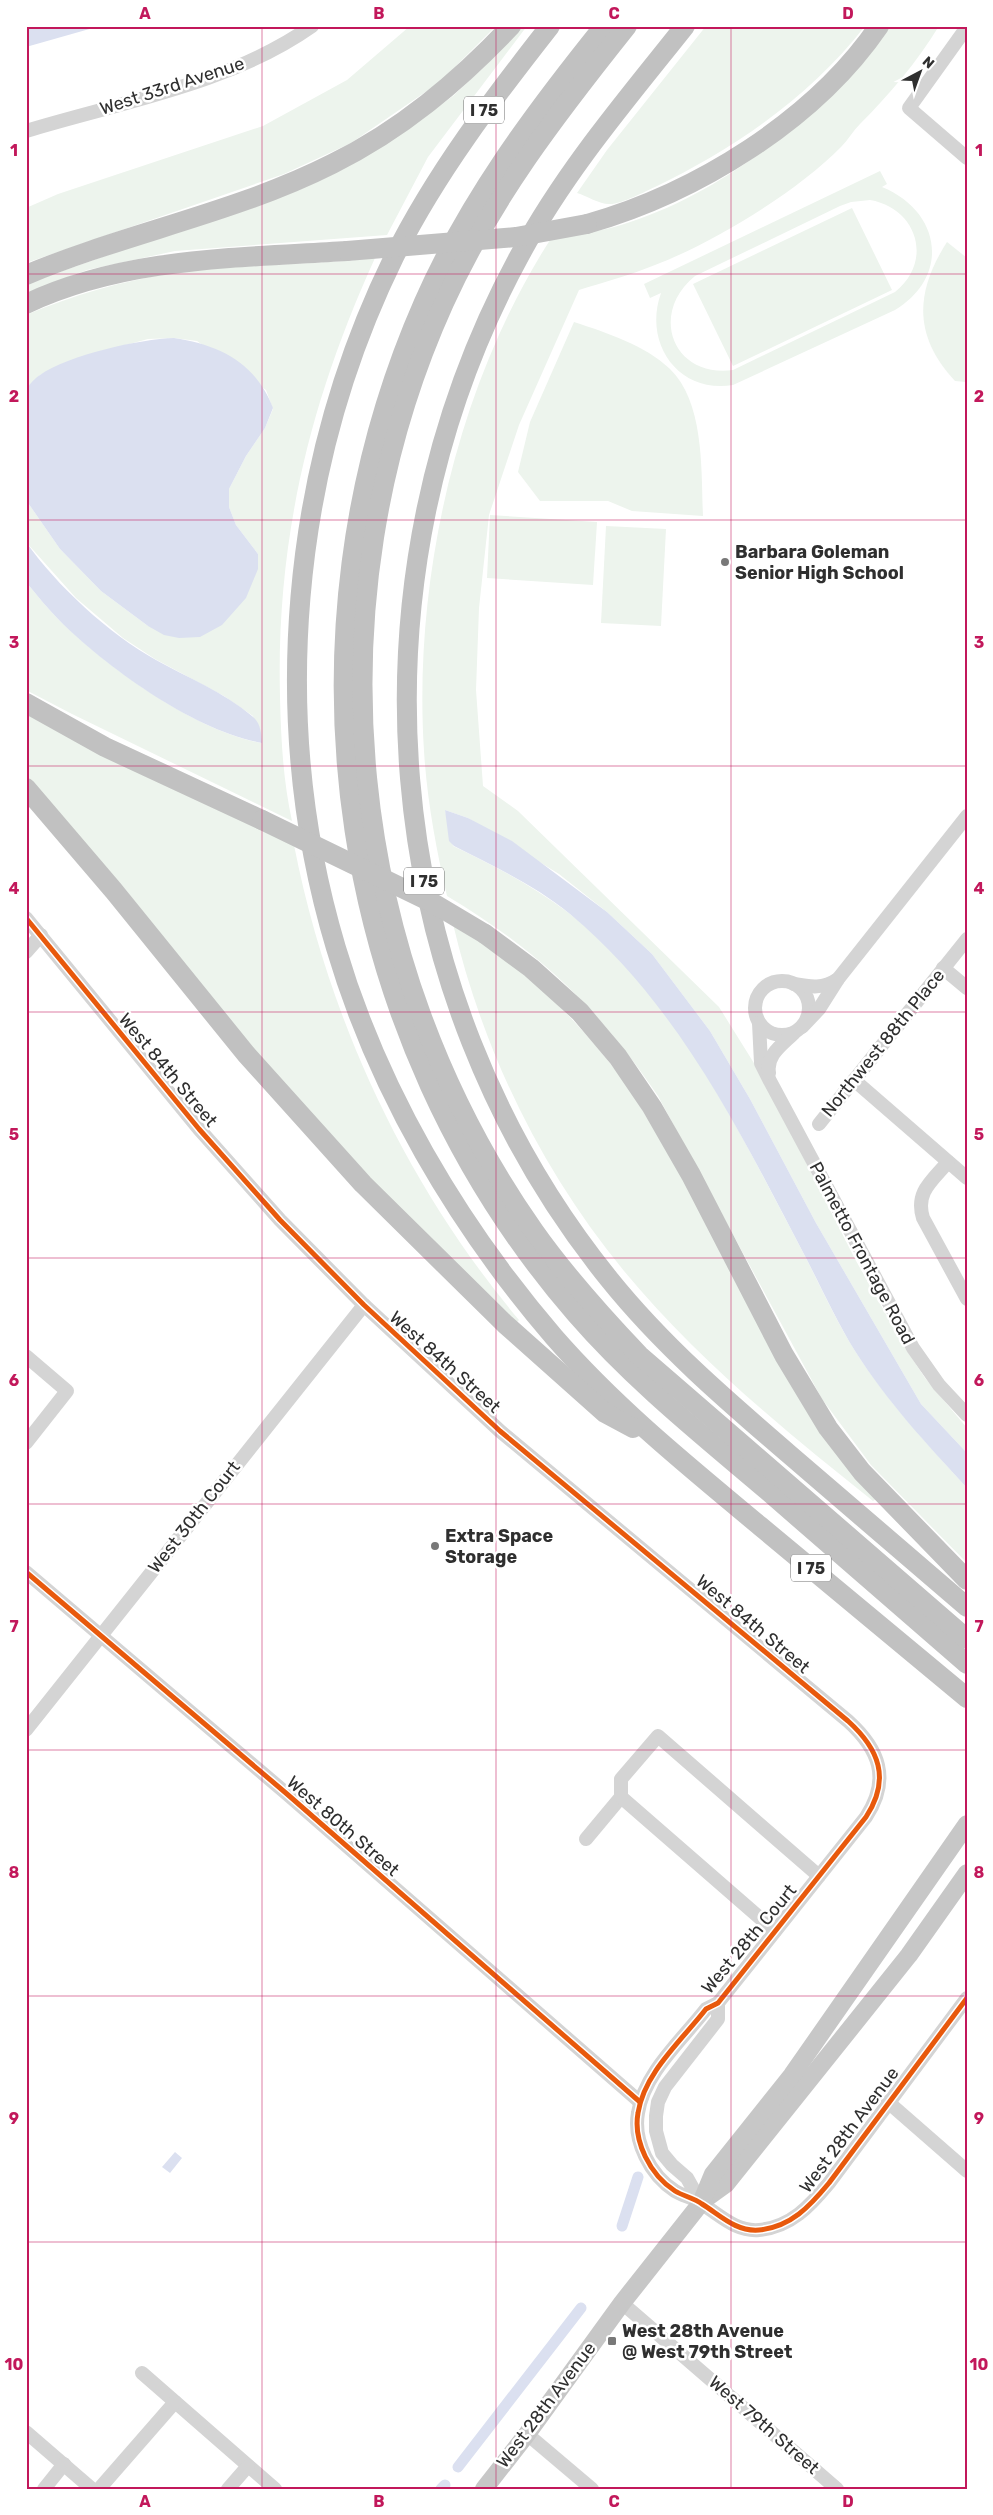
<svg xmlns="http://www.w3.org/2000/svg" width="993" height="2515" font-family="Rubik,sans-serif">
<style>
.green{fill:#edf4ed;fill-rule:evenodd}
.water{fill:#dbe0f0}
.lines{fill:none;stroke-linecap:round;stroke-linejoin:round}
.canal{stroke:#dbe0f0;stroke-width:11}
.minor{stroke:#d4d4d4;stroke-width:14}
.major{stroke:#c7c7c7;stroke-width:18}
.highway{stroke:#c1c1c1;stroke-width:20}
.highway-bridge{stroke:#c1c1c1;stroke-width:20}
.cycleway-casing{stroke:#fff;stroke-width:8}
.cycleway{stroke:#e8590c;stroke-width:5}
.grid{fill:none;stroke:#c2185b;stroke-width:1;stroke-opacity:0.55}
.poi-dot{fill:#787878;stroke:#fff;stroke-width:2}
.labels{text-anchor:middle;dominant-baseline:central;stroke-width:5;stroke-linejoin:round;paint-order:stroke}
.shield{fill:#fff;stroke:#6d6d6d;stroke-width:1}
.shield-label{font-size:16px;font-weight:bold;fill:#2f2f2f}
.street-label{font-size:18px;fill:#2f2f2f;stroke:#fff}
.poi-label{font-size:18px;font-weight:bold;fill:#2f2f2f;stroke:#fff;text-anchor:start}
.neatline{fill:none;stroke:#c2185b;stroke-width:2}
.grid-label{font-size:16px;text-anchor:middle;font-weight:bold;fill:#c2185b}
</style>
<rect width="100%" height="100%" fill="#fff"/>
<g class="green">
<polygon points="410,26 496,26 440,82 351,143 284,174 26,263 26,208 58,194 263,126 347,80"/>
<polygon points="521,26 527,26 428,157 387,235 175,251 87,270 26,293 26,284 145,242 404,132 453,96 486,65"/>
<path d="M 706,26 L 865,26 C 810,97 735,148 655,187 C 646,191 620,205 609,204 C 599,204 587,196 577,193 L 607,150 Z"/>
<path d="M 890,26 L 939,26 C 917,62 890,94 860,124 C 853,131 848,140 841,147 C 797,192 713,243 655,265 C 631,275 604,282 579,290 L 519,425 L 489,515 L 479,608 L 476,690 L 483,786 L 518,811 L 719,1007 L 762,1076 L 855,1259 L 905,1348 L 925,1378 L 967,1428 L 967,1453 L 921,1404 L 816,1223 L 750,1099 L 710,1031 L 652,954 L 607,912 L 559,874 L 468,818 L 445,810 L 453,846 C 493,865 531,885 566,911 C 669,986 738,1129 796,1239 C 816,1276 833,1316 855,1351 C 888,1402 926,1443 967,1488 L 967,1563 L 871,1465 L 822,1399 L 658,1096 C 598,1008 539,951 447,896 C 436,848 427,800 424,751 C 413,579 457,385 550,240 C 574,235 598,232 621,225 C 725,194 824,111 890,26 Z"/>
<path d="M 880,171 L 887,184 L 882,187 C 941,211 951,276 895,310 L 733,385 C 678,394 643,343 661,293 L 650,298 L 644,284 ZM 870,200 C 917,208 934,261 895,292 L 733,370 C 672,378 649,313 695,276 L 840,206 L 851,202 Z"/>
<polygon points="852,208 892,290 733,366 693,284"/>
<path d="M 947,242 L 967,258 L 966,382 L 955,381 C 913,336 915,292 947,242 Z"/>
<path d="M 375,258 C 310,401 276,539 280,697 C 281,739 283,780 292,821 L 72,714 L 26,690 L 26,582 C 37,595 47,608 59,620 C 107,667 195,731 261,743 L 253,716 L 224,696 L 155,659 L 123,638 L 76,598 L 26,542 L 26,500 L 60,549 L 101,591 L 148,626 L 258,554 L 236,525 L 229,507 L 229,489 L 246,456 L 265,428 L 273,409 L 266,390 L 197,341 L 174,338 L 148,339 L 122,346 L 40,375 L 26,389 L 26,315 C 73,295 122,281 173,273 C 240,263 308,266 375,258 Z"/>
<path d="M 574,322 C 607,333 645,345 670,369 C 705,403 701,472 703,516 L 632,511 L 608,501 L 540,501 L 518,472 L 530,422 Z"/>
<polygon points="490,515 597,522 593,585 487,578"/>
<polygon points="606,526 666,529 661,626 601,623"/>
<path d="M 26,714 L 294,845 C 328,1018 405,1184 519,1320 L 515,1324 L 367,1175 L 241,1037 L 126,890 L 26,776 Z"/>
<path d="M 453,924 C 471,936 491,947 508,960 C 554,997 594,1040 629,1088 L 876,1499 L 873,1501 C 785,1431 696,1358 624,1271 C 541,1170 483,1051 453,924 Z"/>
</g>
<g class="water">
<polygon points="26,26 100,26 26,47"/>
<path d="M 174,338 C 220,345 256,363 273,408 L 265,428 L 246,456 L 229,489 L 229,507 L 236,525 L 258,554 L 258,569 L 246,598 L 222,625 L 200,637 L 179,638 L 164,635 L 148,626 L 101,591 L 60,549 L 26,500 L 26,389 C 30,384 35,378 40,375 C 68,355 140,339 174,338 Z"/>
<path d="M 26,542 C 57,586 109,634 156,660 C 188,678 224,692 252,716 C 261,723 261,733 262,743 C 195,731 107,668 59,620 C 47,608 37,595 26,582 Z"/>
<path d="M 445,810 L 468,818 L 512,841 L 607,912 L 652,954 L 710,1031 L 750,1099 L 816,1223 L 921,1404 L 967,1453 L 967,1488 C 926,1443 888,1403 855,1351 C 837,1322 822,1289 806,1258 C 741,1134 679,1005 570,914 C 535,885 493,866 454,846 L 449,841 Z"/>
<polygon points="175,2152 182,2158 170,2173 162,2167"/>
</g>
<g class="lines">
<g class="canal">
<polyline points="622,2226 638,2177"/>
<polyline points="458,2467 581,2308"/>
<polyline points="441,2489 445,2485"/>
</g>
<g class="minor">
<polyline points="967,27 909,108 967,158"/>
<path d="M 26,131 C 121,102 230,84 312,26"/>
<path d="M 26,918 L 199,1129 L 280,1220 L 364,1305 L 500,1431 L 848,1721 C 879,1749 891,1779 866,1817 L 718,2003 L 706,2009 C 682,2040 644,2073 638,2113 C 633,2141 650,2175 675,2191 C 683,2196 694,2198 702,2204 C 720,2215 736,2232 759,2230 C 791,2227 810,2206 829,2183 L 967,1998"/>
<polyline points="26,952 41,935"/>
<polyline points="943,968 967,988"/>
<circle cx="782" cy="1008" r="27"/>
<path d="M 794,984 C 811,987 823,989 838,979"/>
<polyline points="759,1023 761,1063 770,1081 913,1348 939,1385 967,1415"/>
<polyline points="802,1027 819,1009 838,979 967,816"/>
<path d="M 769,1073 C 766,1055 782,1045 794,1033"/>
<polyline points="854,1080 967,1178"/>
<polyline points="819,1124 967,939"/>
<path d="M 948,1162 C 932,1181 915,1192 923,1218 L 967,1299"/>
<polyline points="26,1356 67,1391 26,1443"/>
<polyline points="26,1572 287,1794 640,2102"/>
<polyline points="26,1730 364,1305"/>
<polyline points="586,1839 621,1797"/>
<polyline points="775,1931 621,1797 621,1779 658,1736 819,1876"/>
<polyline points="888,2102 967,2171"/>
<polyline points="701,2203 687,2178 672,2165 662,2153 656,2131 656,2116 658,2102 665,2087 718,2019 718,2003"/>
<polyline points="622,2303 837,2489"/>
<polyline points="142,2373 275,2489"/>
<polyline points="26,2432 92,2489"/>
<polyline points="527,2434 592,2489"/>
<polyline points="44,2489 64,2464"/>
<polyline points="99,2489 175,2402"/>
<polyline points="228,2489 248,2466"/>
</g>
<g class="major">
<polyline points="701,2202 726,2184 909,1955 967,1873"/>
<polyline points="484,2489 527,2434 622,2303 701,2203 713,2174 792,2075 967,1824"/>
</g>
<g class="highway">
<path d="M 550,26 C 492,100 436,173 394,257 C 290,469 268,721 336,948 C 378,1090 457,1224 554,1337 C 616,1408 688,1466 760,1526 C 829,1583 898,1640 967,1698"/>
<path d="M 604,26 C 534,113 469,200 424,302 C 276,638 336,1037 576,1314 C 634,1381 702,1435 769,1492 C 835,1549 901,1607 967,1664"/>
<path d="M 627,26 C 556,115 491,199 444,303 C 308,603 345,962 534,1231 C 565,1275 602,1316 639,1355 L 967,1639"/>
<path d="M 685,26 C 627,99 566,170 521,253 C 342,579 375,989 609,1279 C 662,1345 726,1400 790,1455 C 849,1506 908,1557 967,1607"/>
<path d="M 587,224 C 696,193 814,121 879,26"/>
<path d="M 26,275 C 126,233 235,213 332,164 C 401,130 458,82 511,26"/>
<path d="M 26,304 C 125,257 240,258 347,251"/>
<polyline points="26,703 105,747 262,820"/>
<polyline points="26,788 114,891 246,1054 363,1184 505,1324 605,1413 633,1428"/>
<polyline points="485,934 531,968 580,1012 618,1057 652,1107 691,1175 784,1355 828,1428 862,1472 967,1580"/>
</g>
<g class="highway-bridge">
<polyline points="347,251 516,237 587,224"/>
<polyline points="262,820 433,903 485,934"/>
</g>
<defs>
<g id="cycleway">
<path d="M 26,918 L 199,1129 L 280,1220 L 364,1305 L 500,1431 L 848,1721 C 879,1749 891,1779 866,1817 L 718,2003 L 706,2009 C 682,2040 644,2073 638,2113 C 633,2141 650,2175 675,2191 C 683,2196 694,2198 702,2204 C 720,2215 736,2232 759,2230 C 791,2227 810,2206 829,2183 L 967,1998"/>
<polyline points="26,1572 287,1794 640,2102"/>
</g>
</defs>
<use href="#cycleway" class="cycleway-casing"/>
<use href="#cycleway" class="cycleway"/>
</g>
<path class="grid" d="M 262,26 L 262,2489M 496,26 L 496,2489M 731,26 L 731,2489M 26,274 L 967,274M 26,520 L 967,520M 26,766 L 967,766M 26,1012 L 967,1012M 26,1258 L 967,1258M 26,1504 L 967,1504M 26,1750 L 967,1750M 26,1996 L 967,1996M 26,2242 L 967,2242"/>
<g class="poi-dot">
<circle cx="725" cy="562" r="5"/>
<circle cx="435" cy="1546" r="5"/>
<rect x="607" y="2336" width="10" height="10" rx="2.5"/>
</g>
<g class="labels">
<g class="shield">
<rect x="464" y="96.5" width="40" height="27" rx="4"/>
<rect x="404" y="867.5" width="40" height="27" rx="4"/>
<rect x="791" y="1554.5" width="40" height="27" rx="4"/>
</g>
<g class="shield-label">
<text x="484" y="110">I 75</text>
<text x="424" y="881">I 75</text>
<text x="811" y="1568">I 75</text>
</g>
<g class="street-label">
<text transform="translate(172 86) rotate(-18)">West 33rd Avenue</text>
<text transform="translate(883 1043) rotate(-51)">Northwest 88th Place</text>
<text transform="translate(168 1070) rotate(50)">West 84th Street</text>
<text transform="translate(862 1253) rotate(62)">Palmetto Frontage Road</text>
<text transform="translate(445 1362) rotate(42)">West 84th Street</text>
<text transform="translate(194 1517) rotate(-52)">West 30th Court</text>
<text transform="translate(753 1624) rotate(40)">West 84th Street</text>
<text transform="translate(343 1826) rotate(41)">West 80th Street</text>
<text transform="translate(749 1939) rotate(-50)">West 28th Court</text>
<text transform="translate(849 2130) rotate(-53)">West 28th Avenue</text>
<text transform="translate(546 2405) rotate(-53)">West 28th Avenue</text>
<text transform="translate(764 2425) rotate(41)">West 79th Street</text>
</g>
<g class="poi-label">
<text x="735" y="552">Barbara Goleman<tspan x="735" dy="21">Senior High School</tspan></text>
<text x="445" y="1536">Extra Space<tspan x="445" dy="21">Storage</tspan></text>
<text x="622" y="2331">West 28th Avenue<tspan x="622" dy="21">@ West 79th Street</tspan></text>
</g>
</g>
<rect width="993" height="2515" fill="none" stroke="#ffffff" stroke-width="55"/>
<g transform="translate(920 72) rotate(41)" stroke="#ffffff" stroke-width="4" paint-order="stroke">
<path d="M0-4L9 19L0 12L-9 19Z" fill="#2f2f2f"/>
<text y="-8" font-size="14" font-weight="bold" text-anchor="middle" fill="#2f2f2f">N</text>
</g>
<rect x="28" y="28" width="938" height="2460" class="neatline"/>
<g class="grid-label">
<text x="145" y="19">A</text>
<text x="379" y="19">B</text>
<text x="614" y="19">C</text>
<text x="848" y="19">D</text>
<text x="14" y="156">1</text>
<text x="979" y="156">1</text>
<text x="14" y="402">2</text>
<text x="979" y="402">2</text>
<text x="14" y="648">3</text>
<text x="979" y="648">3</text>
<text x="14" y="894">4</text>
<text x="979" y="894">4</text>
<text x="14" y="1140">5</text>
<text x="979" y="1140">5</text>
<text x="14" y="1386">6</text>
<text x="979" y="1386">6</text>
<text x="14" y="1632">7</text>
<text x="979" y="1632">7</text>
<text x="14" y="1878">8</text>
<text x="979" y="1878">8</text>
<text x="14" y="2124">9</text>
<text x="979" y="2124">9</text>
<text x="14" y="2370">10</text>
<text x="979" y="2370">10</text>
<text x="145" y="2507">A</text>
<text x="379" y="2507">B</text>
<text x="614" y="2507">C</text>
<text x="848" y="2507">D</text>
</g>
</svg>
